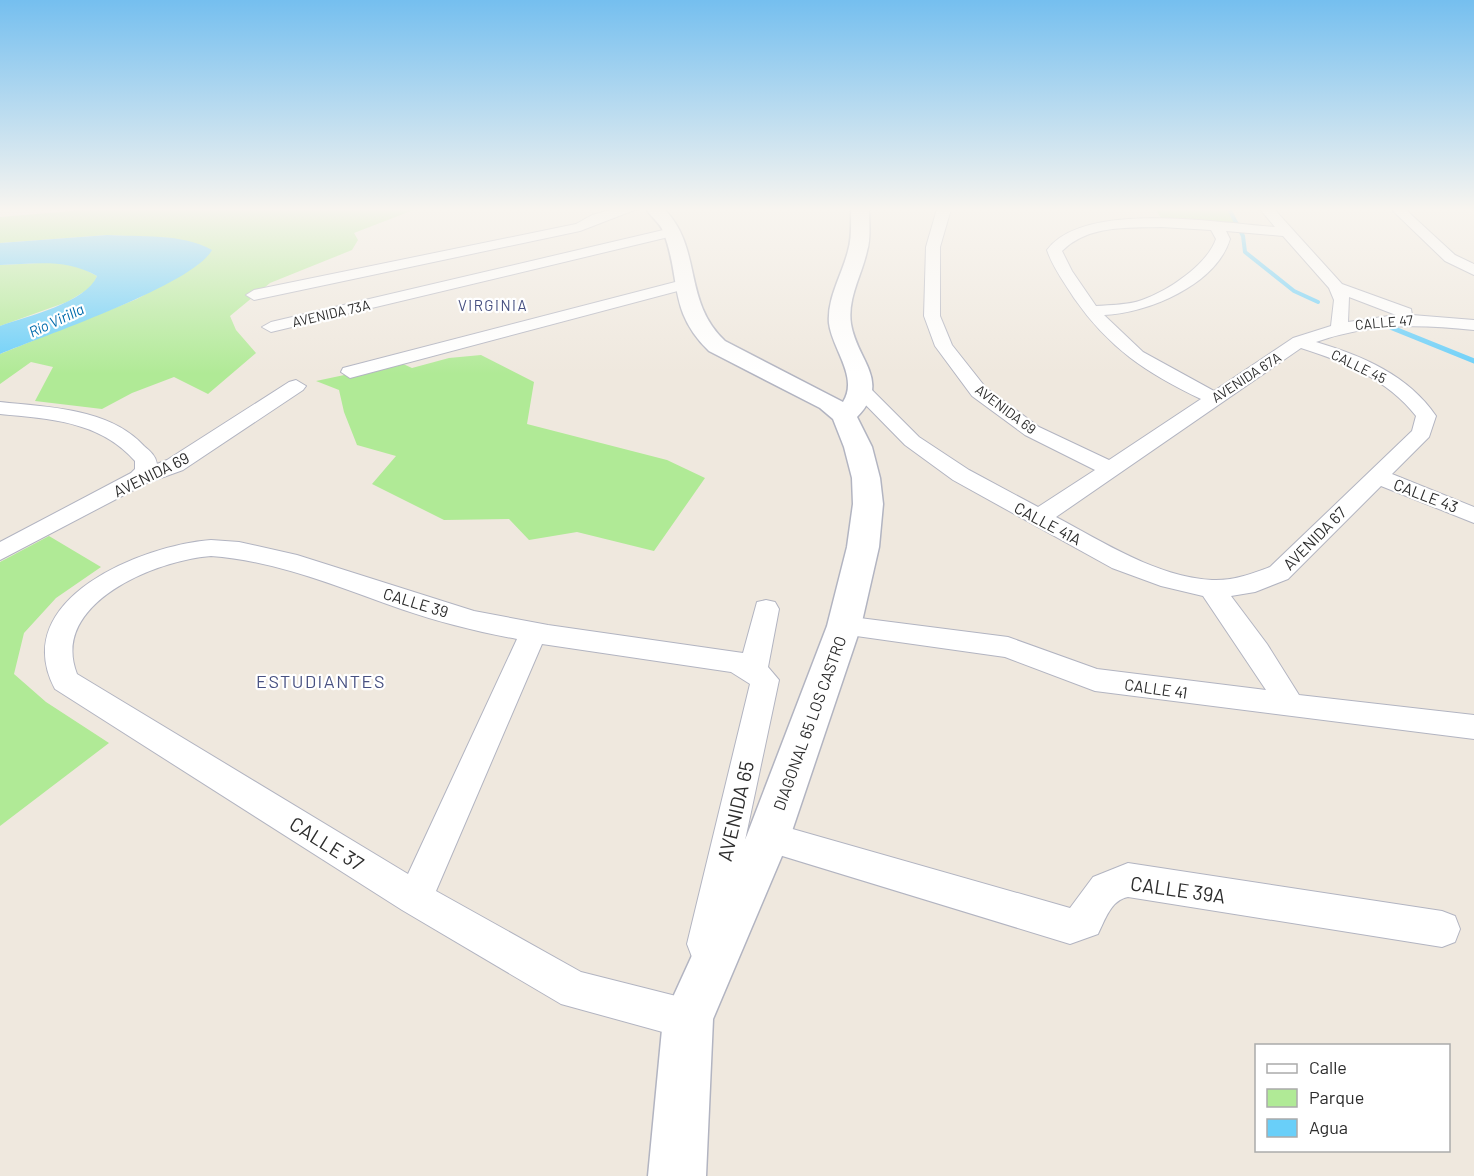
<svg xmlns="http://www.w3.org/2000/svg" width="1474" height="1176" font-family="Barlow,sans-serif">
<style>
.green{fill:#b0ea96}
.water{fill:#69cff9}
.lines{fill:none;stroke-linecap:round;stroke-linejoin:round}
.stream-far1{stroke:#69cff9;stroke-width:4}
.stream{stroke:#69cff9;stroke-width:5}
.street-casing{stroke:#b2b4c1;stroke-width:2}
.secondary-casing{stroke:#b2b4c1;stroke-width:3}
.street{fill:#fff;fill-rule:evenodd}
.secondary{fill:#fff;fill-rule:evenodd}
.labels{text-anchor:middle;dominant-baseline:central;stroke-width:4.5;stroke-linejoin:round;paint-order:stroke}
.far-street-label{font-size:14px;fill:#2d2d2d;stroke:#fff}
.far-neighbourhood-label{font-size:15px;letter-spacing:1.5px;fill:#485182;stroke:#fff}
.far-water-label{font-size:15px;font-style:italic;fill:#026cac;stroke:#fff}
.street-label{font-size:16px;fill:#2d2d2d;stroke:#fff}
.neighbourhood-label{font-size:18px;letter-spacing:1.5px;fill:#485182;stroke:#fff}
.near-street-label{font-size:20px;fill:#2d2d2d;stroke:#fff}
</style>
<rect width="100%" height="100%" fill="#efe8de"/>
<g class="green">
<polygon points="96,209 416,209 354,233 358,240 352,250 270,283 230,316 236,330 256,353 208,394 174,377 132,393 102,409 35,401 53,367 31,362 0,384 0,354 137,299 198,264 171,238 107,235 0,243 0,217"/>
<polygon points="1156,209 1229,209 1240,229 1164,224"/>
<polygon points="60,262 80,267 97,276 92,287 67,302 0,326 0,265"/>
<polygon points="481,355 534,382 527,424 667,460 705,478 654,551 577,532 529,540 509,519 444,520 372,484 396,456 357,445 344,412 339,390 316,381 401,363 412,368 449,358"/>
<polygon points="49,536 101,567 56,598 24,633 14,674 46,702 109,743 0,826 0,562"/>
</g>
<path class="water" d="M 107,235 C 140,237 182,233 212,250 C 193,285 43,336 0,354 L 0,326 C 27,316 86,303 97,276 C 66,258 34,264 0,265 L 0,243 Z"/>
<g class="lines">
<polyline class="stream-far1" points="1229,209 1243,236 1245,252 1294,291 1318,302"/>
<polyline class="stream" points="1385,325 1474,361"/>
<defs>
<g id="street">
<polygon points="614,209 637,209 580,231 254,300 246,295 254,290 576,224 592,215"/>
<path d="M 937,209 L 951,209 L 940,247 L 940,316 L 952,345 L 986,388 L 1039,427 L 1109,460 L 1201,399 C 1146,373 1109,348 1074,298 C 1064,282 1053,268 1047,250 C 1084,200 1218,223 1275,227 L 1260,209 L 1274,209 L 1342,284 L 1411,309 L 1412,315 L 1474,320 L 1474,330 C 1419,324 1369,323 1316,342 C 1363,356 1408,375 1436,416 L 1429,437 L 1392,474 L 1474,507 L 1474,523 L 1381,486 L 1288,579 L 1255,592 L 1231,596 L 1267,644 L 1299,695 L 1474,715 L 1474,739 L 1095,691 L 1005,657 L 835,633 L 831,626 L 835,619 L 844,616 L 1008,637 L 1097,669 L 1266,690 L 1203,596 L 1161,586 L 1112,568 L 953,480 L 905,445 L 852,391 L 855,387 L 869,387 L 919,437 L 969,470 L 1038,507 L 1095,470 L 1025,435 L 972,396 L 935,346 L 924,316 L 926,247 ZM 1161,227 L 1211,230 L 1216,239 C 1207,265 1168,291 1142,300 C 1128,305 1112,305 1096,306 L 1072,271 L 1062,251 C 1088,225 1126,228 1161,227 ZM 1226,231 L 1283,236 L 1329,288 L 1334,300 L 1331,326 L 1293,338 L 1214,391 L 1143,352 L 1104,315 C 1148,313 1216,285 1230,239 ZM 1349,297 L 1396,315 L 1348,322 ZM 1301,348 C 1345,362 1387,379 1416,416 L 1412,431 L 1270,567 C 1251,574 1233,581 1212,580 C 1157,577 1103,542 1056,517 Z"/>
<polygon points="1391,209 1405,209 1455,255 1474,264 1474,275 1445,261"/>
<polygon points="672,228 677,229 677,235 271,332 262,327 271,322"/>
<polygon points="683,280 689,282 691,285 689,288 350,378 341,372 343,368"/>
<path d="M 296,380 L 306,386 L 303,390 L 183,470 L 147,483 L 0,560 L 0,542 L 131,473 L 135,469 L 135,461 C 100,421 50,419 0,414 L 0,402 C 47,407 110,408 144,446 C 150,451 156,456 157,464 L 167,460 L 289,382 Z"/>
<path d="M 211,540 L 239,542 L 297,555 L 474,611 L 548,625 L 743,653 L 757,602 L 766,600 L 775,602 L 779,609 L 768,667 L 779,680 L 723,944 L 718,957 L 705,962 L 692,957 L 687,944 L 750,684 L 731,672 L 542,644 L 436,891 L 581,972 L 676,996 L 690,990 L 704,995 L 709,1009 L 702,1033 L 688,1039 L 561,1004 L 402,910 L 55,689 C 7,599 143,545 211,540 ZM 211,556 C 278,561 338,587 401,609 C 439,622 478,632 517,639 L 408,874 L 77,674 C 49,603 157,560 211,556 Z"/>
<path d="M 768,822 L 1070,908 L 1093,877 L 1128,863 L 1442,911 L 1455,916 L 1460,929 L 1455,942 L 1442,947 L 1128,897 C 1111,900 1105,920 1098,934 L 1070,944 L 756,848 L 751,837 L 756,826 Z"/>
</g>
<path id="secondary" d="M 646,209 L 664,209 C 703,248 682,301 725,341 L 843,402 C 859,377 832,349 829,323 C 827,298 842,275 848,251 C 852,238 851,223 851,209 L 869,209 C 869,223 871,238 867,251 C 862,275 847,298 851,324 C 857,361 892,381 857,417 L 872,447 L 880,478 L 883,504 L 879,547 L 861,626 L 790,837 L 713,1019 L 706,1176 L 648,1176 L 663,1019 L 747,835 L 827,626 L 847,547 L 853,504 L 852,478 L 844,447 L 833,419 L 820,408 L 709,351 C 667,310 682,279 663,231 C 660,223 651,217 646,209 Z"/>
</defs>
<use href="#street" class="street-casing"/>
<use href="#secondary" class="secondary-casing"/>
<use href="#street" class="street"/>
<use href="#secondary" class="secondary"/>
</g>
<linearGradient id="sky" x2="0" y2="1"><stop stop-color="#75bfef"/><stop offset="0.56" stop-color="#f8f5f0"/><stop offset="1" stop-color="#f8f5f0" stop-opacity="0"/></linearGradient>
<rect width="1474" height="374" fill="url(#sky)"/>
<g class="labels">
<g class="far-street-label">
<text transform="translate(331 313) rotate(-13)">AVENIDA 73A</text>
<text transform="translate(1384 322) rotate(-5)">CALLE 47</text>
<text transform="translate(1359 366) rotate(26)">CALLE 45</text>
<text transform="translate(1246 377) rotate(-33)">AVENIDA 67A</text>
<text transform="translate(1006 409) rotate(37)">AVENIDA 69</text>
</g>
<g class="far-neighbourhood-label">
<text x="493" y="305">VIRGINIA</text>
</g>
<g class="far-water-label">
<text transform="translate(56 320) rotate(-25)">Río Virilla</text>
</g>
<g class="street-label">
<text transform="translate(151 474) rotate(-26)">AVENIDA 69</text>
<text transform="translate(1426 495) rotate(21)">CALLE 43</text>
<text transform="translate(1048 523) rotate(28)">CALLE 41A</text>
<text transform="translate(1314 538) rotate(-45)">AVENIDA 67</text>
<text transform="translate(416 602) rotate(17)">CALLE 39</text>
<text transform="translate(1156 688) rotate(8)">CALLE 41</text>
<text transform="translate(809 723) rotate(-70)">DIAGONAL 65 LOS CASTRO</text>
</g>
<g class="neighbourhood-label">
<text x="321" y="681">ESTUDIANTES</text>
</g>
<g class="near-street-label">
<text transform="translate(735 811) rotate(-77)">AVENIDA 65</text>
<text transform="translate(327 843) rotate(32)">CALLE 37</text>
<text transform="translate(1178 889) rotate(8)">CALLE 39A</text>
</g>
</g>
<rect x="1255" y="1044" width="195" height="108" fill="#ffffff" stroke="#ababab" stroke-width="1.5"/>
<rect x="1267" y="1064" width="30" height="9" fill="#ffffff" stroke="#ababab" stroke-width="1.5"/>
<text x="1309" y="1074" font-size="18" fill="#2d2d2d">Calle</text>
<rect x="1267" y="1089" width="30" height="18" fill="#b0ea96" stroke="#ababab" stroke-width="1.5"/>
<text x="1309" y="1104" font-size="18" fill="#2d2d2d">Parque</text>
<rect x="1267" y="1119" width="30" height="18" fill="#69cff9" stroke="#ababab" stroke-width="1.5"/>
<text x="1309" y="1134" font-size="18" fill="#2d2d2d">Agua</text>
</svg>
